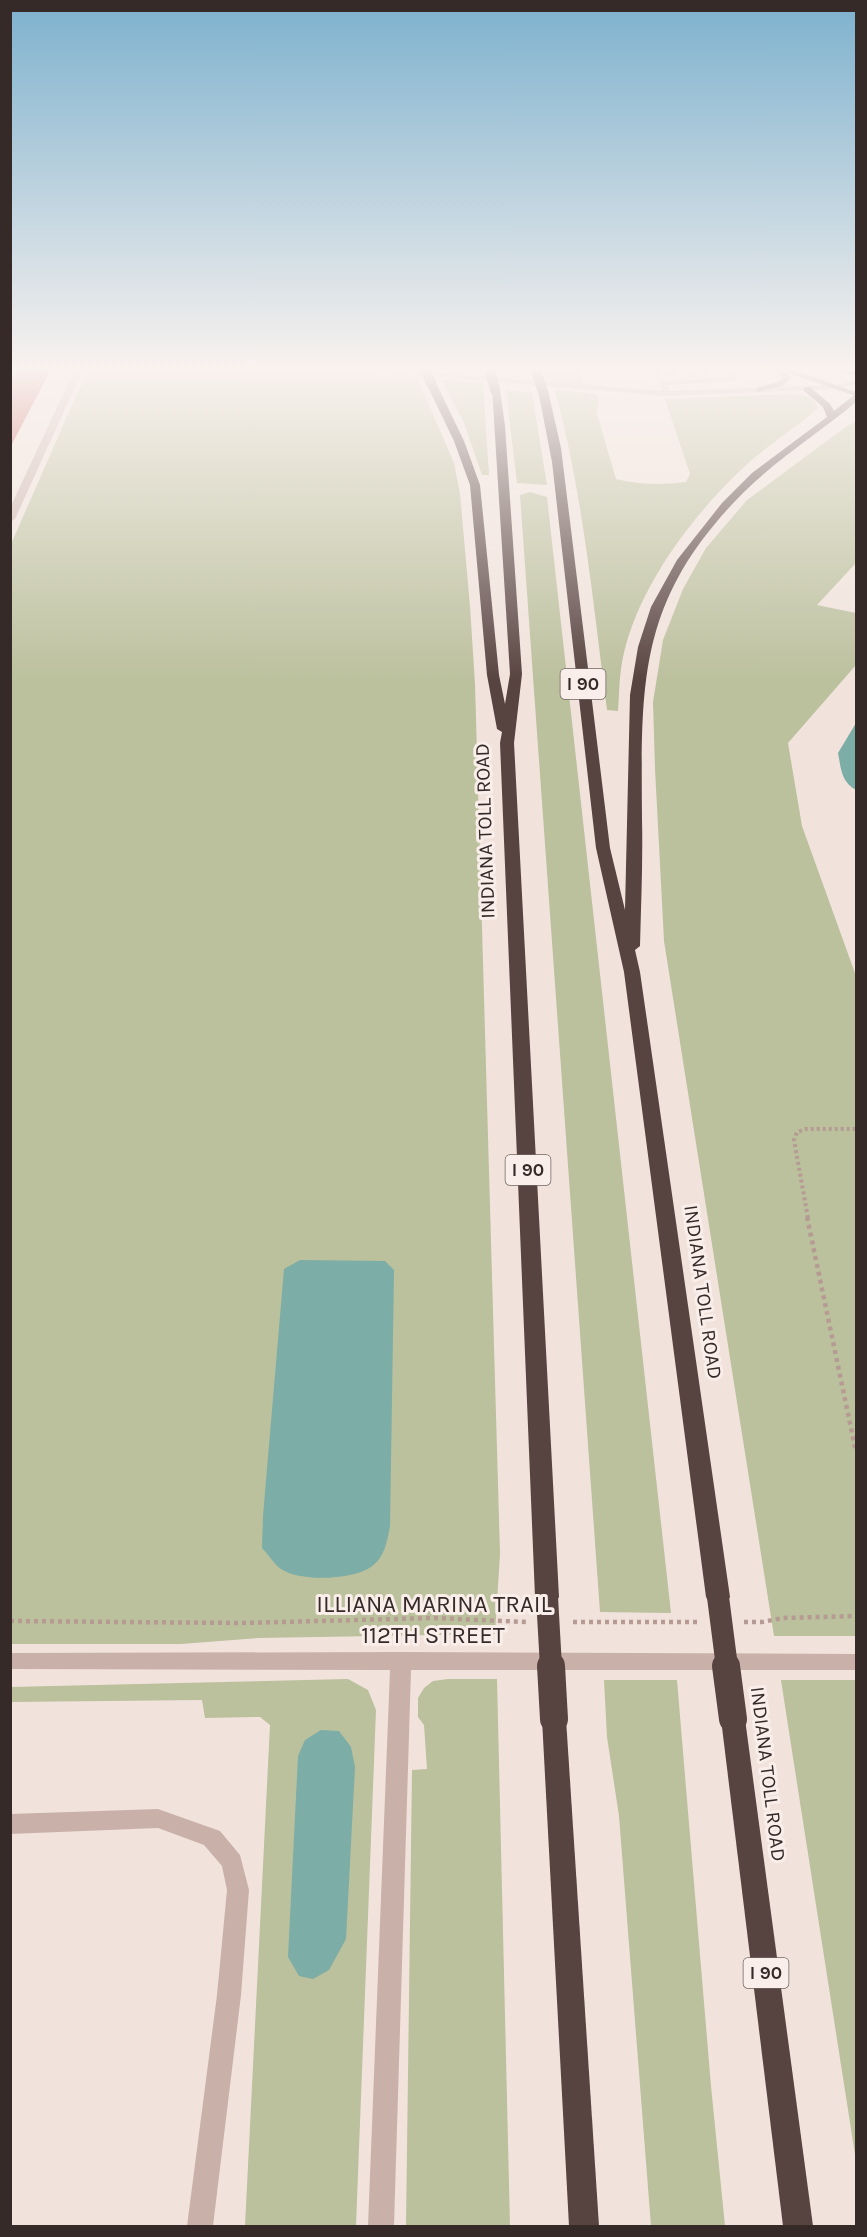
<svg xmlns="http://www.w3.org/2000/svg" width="867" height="2237" font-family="Karla,sans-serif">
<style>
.green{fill:#bbc09d}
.water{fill:#7cada6}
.building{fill:#c2504a}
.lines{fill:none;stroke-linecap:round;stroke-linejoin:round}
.minor-tunnel{stroke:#ccbeb8;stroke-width:9;stroke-dasharray:9 4.5;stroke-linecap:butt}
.path-far1{stroke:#b59b93;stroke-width:4;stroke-dasharray:3 3;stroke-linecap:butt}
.path{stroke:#b59b93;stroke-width:4.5;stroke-dasharray:4 4;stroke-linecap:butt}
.minor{fill:#c9b1a9;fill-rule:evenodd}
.major{fill:#785e5a;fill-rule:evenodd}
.highway{fill:#574340;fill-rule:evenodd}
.highway-bridge-far2{stroke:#574340;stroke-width:10}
.highway-bridge-far1{stroke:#574340;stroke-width:22}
.highway-bridge{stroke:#574340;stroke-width:28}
.labels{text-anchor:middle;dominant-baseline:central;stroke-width:6;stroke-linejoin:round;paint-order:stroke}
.shield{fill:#f9eee9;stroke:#706562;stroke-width:1.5}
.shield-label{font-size:18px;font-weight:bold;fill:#362a28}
.street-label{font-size:20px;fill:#362a28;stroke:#f9eee9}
.near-street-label{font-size:24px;fill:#362a28;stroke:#f9eee9}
</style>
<rect width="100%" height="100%" fill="#f1e3dc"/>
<g class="green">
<polygon points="88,369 320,369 417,377 454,463 460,494 470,606 475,684 500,1554 495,1634 258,1638 181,1644 11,1644 11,544"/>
<polygon points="545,369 576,369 585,385 552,383"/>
<polygon points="441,379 483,383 489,475 482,475 464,423"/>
<polygon points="506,390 532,393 547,485 517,483"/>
<path d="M 555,390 L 595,394 L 599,397 L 597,414 L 616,479 C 640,485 662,485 686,482 L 690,474 L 665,399 L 792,394 C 803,395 814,396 818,408 C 798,426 774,441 753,459 C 696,509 632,592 621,669 C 619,683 619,697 618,711 L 607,710 C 593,603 583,494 555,390 Z"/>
<polygon points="856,422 856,563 817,605 856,613 856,665 788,743 802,826 856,976 856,1636 774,1636 664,941 655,769 653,702 663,640 683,589 706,548 747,500 847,426"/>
<polygon points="530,492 547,497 671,1613 600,1612 520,495"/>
<polygon points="348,1679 368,1690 376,1710 356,2226 245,2226 270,1725 260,1717 205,1718 202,1700 11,1702 10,1687"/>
<polygon points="448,1679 497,1679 510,2226 406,2226 412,1770 427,1769 424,1725 418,1717 418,1698 424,1688 433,1681"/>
<polygon points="604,1680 677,1680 711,2086 725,2226 651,2226 619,1816 607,1737"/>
<polygon points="781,1680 856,1680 856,2161 787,1719"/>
</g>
<g class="water">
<path d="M 856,723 L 856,790 C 841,782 841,768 838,753 Z"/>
<path d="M 300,1260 L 385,1261 L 394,1270 L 390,1526 C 387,1542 385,1557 371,1567 C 352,1580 300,1582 281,1569 C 274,1564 268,1554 262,1548 L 263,1516 L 284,1269 Z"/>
<polygon points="321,1730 339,1731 351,1747 355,1767 346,1939 329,1970 313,1979 299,1976 288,1957 298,1756 305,1740"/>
</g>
<polygon class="building" points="17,371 50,371 10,448 10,382"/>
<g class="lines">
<g class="minor-tunnel">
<polyline points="652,369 660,378"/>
<polyline points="668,369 674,378"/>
<polyline points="686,369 691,377"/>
<polyline points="702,369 707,376"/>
</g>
<polyline class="path-far1" points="808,1218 794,1140 797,1132 806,1129 856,1129"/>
<g class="path">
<polyline points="807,1217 856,1452"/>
<polyline points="10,1621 241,1623 434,1618 526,1622"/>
<polyline points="573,1622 697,1622"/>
<polyline points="744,1622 762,1622 783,1618 856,1616"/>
</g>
<g class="minor">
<polygon points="75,369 83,369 15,519 10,522 10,508"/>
<polygon points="362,369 395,369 661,391 660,381 730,377 725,369 733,369 739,379 735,381 668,385 669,391 837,385 856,380 856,384 837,389 666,396 366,371"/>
<polygon points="401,1652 856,1654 856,1670 411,1670 394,2226 368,2226 390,1670 10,1669 10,1653"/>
<polygon points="158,1809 220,1831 240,1855 249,1890 241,1995 213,2226 187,2226 217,1995 227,1890 222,1866 204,1845 158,1828 10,1834 10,1814"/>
</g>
<g class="major">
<polygon points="776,369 790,369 856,392 856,396 788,373 791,378 783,386 757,392 757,388 777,382 783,378"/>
<polygon points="838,369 856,372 856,376 839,371"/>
</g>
<g class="highway">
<polygon points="432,382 437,385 464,441 480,485 499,675 505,704 510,674 492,388 500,390 505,426 522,674 514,743 559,1597 555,1604 547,1606 539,1604 535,1597 500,743 502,732 497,729 487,675 470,485 454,441 427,385"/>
<path d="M 804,387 L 810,387 L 830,404 L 834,411 L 853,396 L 856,395 L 856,402 C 819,433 777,459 743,493 C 638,599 641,680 642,819 C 643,861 641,904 640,946 L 635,950 L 640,972 L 730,1597 L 726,1604 L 718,1606 L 710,1604 L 706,1597 L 624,972 L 596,848 L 552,462 L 539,395 L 544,392 L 549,395 L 561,448 L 610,848 L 625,910 L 630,695 L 638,647 L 651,607 L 677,560 L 722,503 L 752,473 L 827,417 L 823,407 L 804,391 Z"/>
<polygon points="554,1709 563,1712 566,1719 599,2226 569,2226 542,1719 545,1712"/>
<polygon points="733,1709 742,1712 745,1719 813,2226 783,2226 721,1719 724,1712"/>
</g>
<g class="highway-bridge-far2">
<polyline points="425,369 432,385"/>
<polyline points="490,370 495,390"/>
<polyline points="537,374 544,395"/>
</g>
<g class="highway-bridge-far1">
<polyline points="547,1597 551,1667"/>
<polyline points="718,1597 727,1667"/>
</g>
<g class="highway-bridge">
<polyline points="551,1666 554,1719"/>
<polyline points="726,1666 733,1719"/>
</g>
</g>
<linearGradient id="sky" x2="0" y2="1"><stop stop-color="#7db1ce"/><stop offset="0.54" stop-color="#f9f2ef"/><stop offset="1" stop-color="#f9f2ef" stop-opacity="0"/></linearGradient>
<rect width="867" height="682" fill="url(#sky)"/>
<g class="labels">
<g class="shield">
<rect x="560.5" y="669" width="45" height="30" rx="4.5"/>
<rect x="505.5" y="1155" width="45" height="30" rx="4.5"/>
<rect x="743.5" y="1958" width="45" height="30" rx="4.5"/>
</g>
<g class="shield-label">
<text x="583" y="684">I 90</text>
<text x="528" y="1170">I 90</text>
<text x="766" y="1973">I 90</text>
</g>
<g class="street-label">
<text transform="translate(485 831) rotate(-92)">INDIANA TOLL ROAD</text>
<text transform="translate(703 1292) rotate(82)">INDIANA TOLL ROAD</text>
<text transform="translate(768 1774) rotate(83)">INDIANA TOLL ROAD</text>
</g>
<g class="near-street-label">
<text x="434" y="1604">ILLIANA MARINA TRAIL</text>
<text x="433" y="1635">112TH STREET</text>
</g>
</g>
<rect width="867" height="2237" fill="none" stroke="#362a28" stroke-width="24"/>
</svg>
